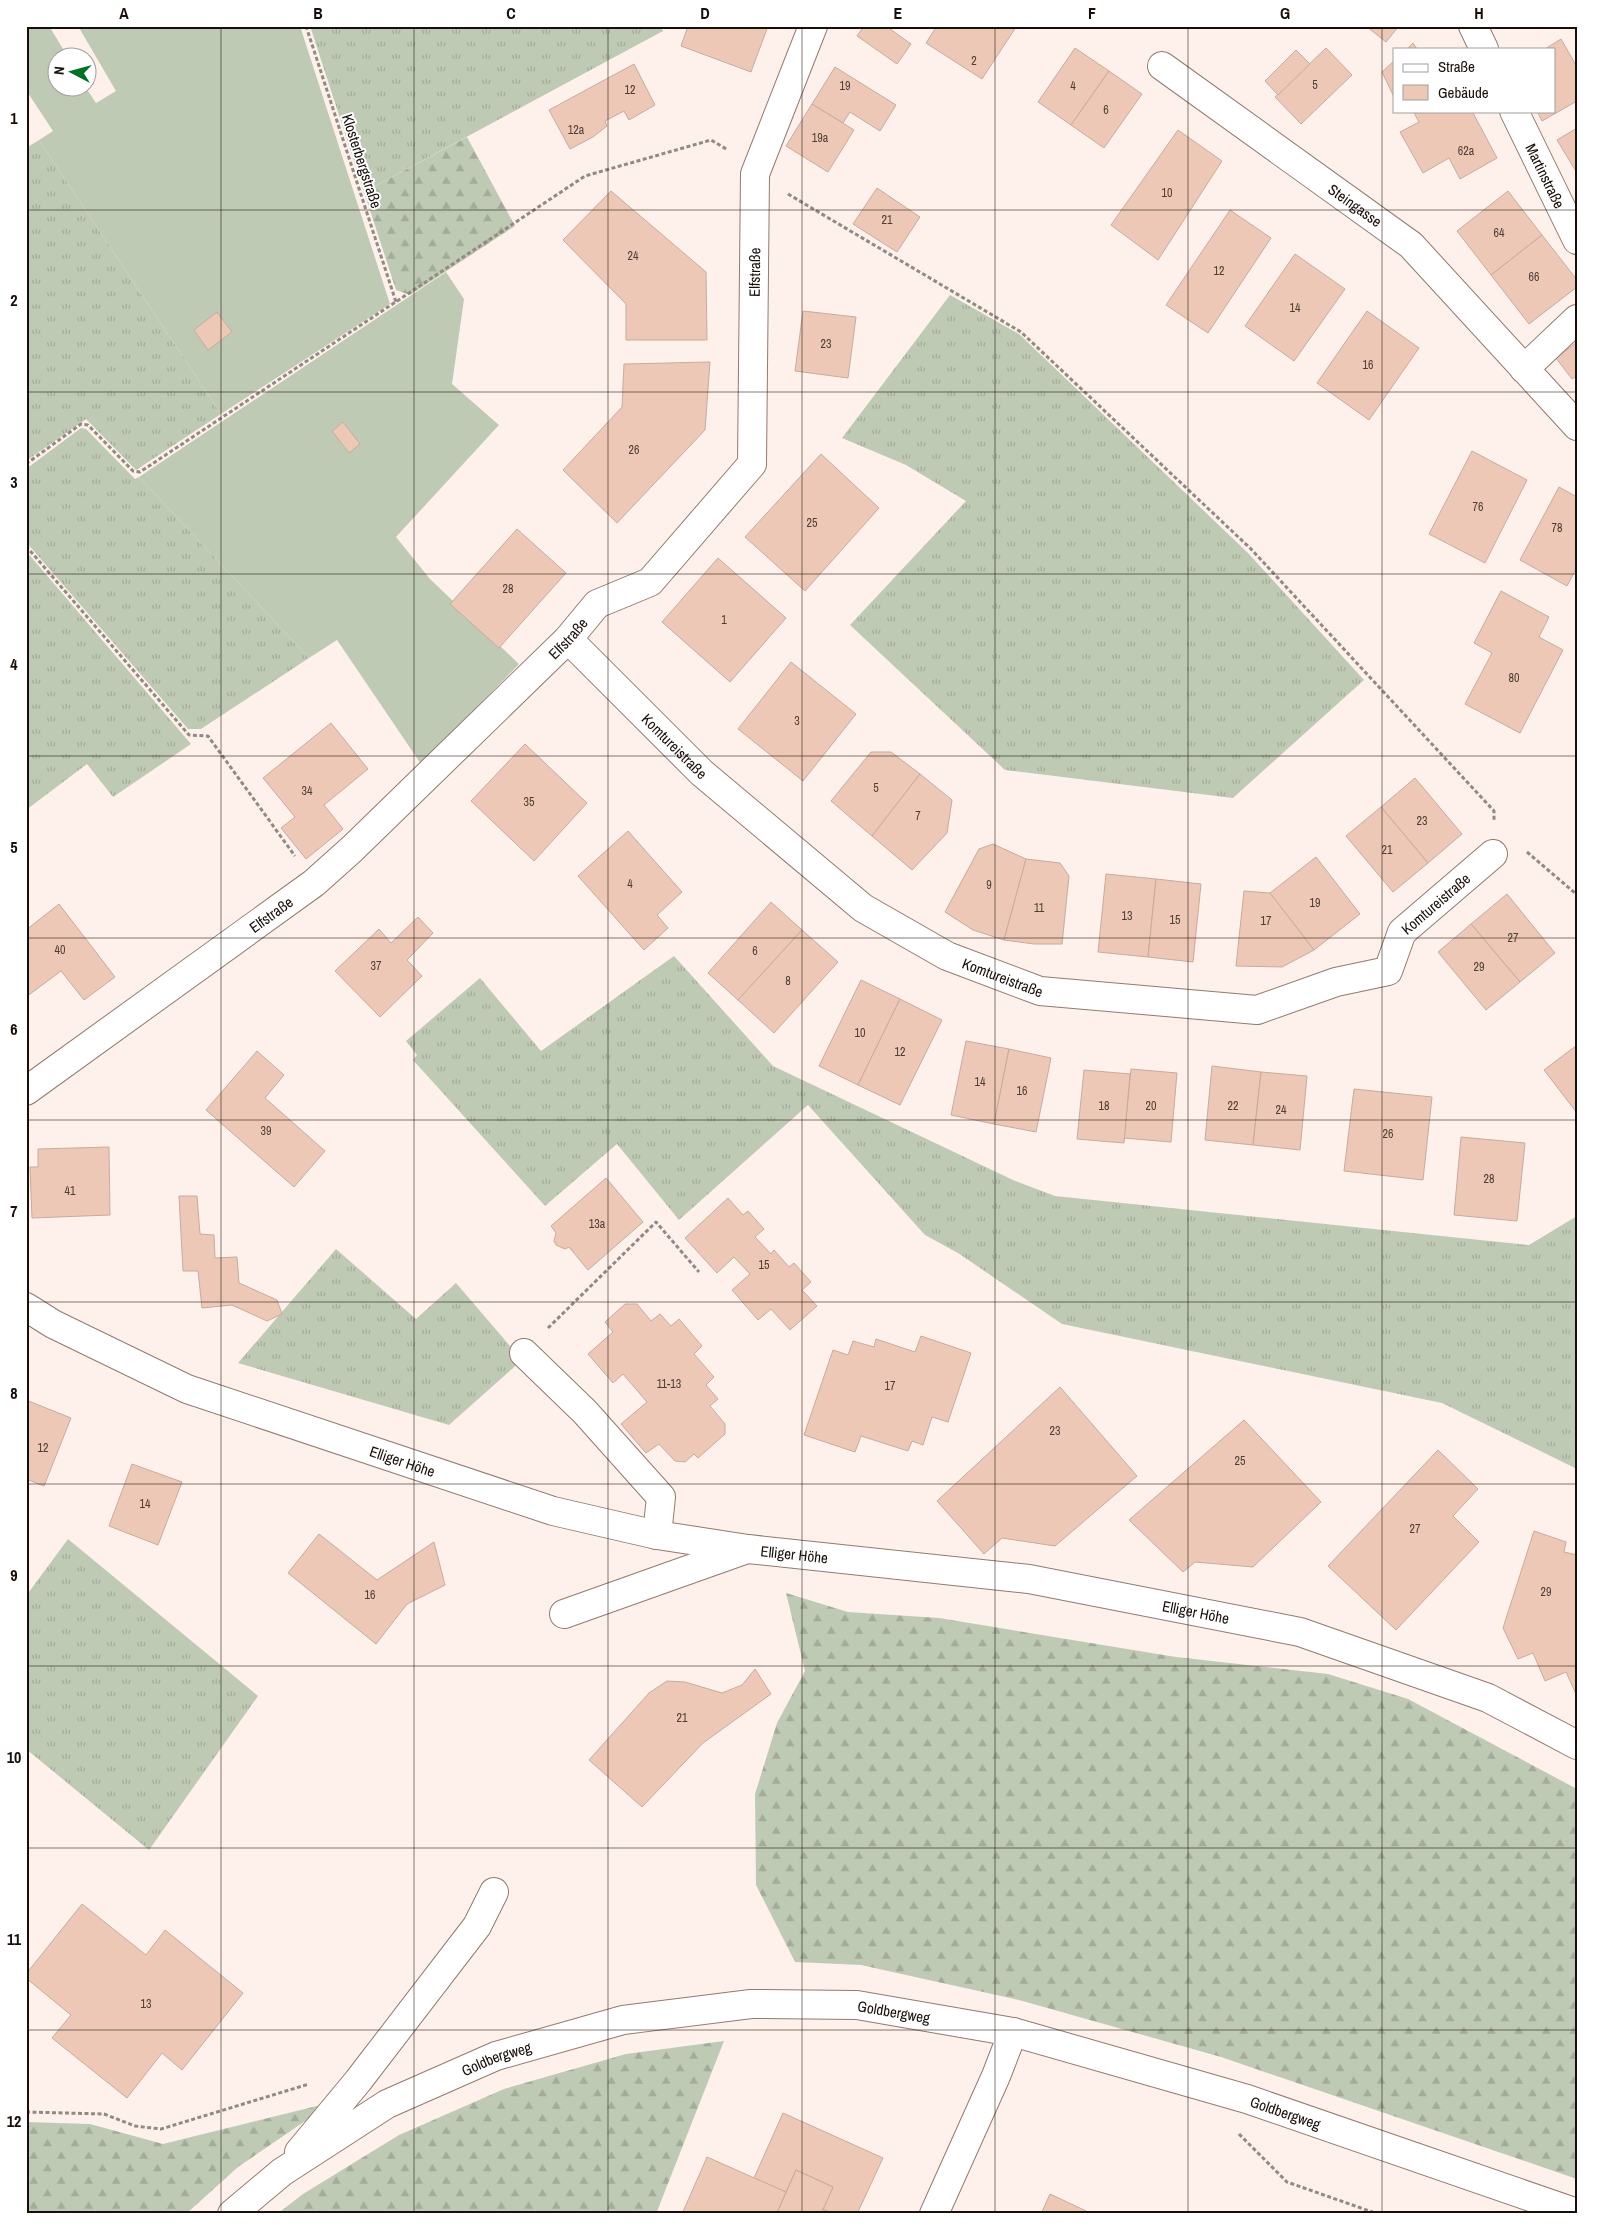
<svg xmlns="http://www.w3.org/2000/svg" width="1603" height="2240" font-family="'Archivo Narrow',sans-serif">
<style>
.grass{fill:url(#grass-tufts)}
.forest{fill:url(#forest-firs)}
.garden{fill:#becab3}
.building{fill:#edc8b6;stroke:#c8ab9c}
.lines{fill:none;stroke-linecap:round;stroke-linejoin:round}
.minor-casing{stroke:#95796d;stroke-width:30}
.path{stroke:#948882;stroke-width:3;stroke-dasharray:4 2.5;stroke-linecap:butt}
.minor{stroke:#fff;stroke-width:28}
.grid{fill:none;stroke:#190f0a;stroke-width:1;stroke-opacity:0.55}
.labels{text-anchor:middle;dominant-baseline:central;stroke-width:4;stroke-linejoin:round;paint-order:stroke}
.number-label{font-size:12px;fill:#4e3d35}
.street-label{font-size:15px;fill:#190f0a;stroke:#fff}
.neatline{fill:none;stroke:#190f0a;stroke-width:2}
.grid-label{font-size:16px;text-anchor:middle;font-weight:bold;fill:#190f0a}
</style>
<defs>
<pattern id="grass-tufts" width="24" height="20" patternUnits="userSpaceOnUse" patternTransform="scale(1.25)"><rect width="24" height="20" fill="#becab3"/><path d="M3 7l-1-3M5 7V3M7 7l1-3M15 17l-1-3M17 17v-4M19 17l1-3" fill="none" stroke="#a3ac99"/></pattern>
<pattern id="forest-firs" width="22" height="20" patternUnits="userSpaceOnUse" patternTransform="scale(1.25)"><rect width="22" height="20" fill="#becab3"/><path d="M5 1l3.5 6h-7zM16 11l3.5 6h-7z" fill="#a3ac99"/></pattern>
</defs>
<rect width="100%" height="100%" fill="#fef1eb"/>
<g class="grass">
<polygon points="310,26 660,26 663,31 364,192"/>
<polygon points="39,140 221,414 136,470 86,419 26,461 26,148"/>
<polygon points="950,295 1019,334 1248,553 1364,680 1233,798 1005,770 850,625 966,501 906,465 842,438"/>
<polygon points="81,428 86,429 135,479 139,477 309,658 201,729 188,729 26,542 26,469"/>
<polygon points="26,551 191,744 113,797 87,764 26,810"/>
<polygon points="674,956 773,1066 1013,1180 1055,1196 1529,1245 1577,1216 1577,1469 1442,1403 1062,1324 958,1253 925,1235 808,1105 679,1220 617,1144 545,1206 413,1060 417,1055 406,1041 480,978 541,1051"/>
<polygon points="336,1249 416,1319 456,1283 522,1360 449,1425 238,1363"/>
<polygon points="68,1539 258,1696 149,1850 26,1749 26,1596"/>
</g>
<g class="forest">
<polygon points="467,137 515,226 410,295 396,290 364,192"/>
<polygon points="786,1593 848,1612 939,1618 1176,1657 1328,1674 1408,1699 1577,1789 1577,2179 1221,2057 1019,2000 861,1965 795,1962 756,1885 755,1794 777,1723 805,1671"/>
<polygon points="724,2041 656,2214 277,2214 303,2194 399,2135 504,2089 626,2054"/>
<polygon points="333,2102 238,2167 186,2214 26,2214 26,2122 90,2124 163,2144"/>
</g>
<g class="garden">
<polygon points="26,26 49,26 68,57 58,58 58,88 86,88 96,103 116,91 78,26 300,26 390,304 221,414 39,140 53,131 26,90"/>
<polygon points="446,272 464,299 452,384 499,425 396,537 430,579 519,664 421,764 337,640 309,658 139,477"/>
</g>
<g class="building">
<polygon points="688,26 768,26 751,72 681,46"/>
<polygon points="864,26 886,26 911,44 897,64 857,36"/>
<polygon points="937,26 1015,26 1016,27 982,79 926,43"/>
<polygon points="1366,26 1399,26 1386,42"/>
<polygon points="1561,39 1577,67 1577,101 1542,121 1537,111 1554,111 1554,49 1545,49"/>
<polygon points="1413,43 1417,49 1407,49"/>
<polygon points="1075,48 1109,71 1071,125 1038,102"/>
<polygon points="1326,48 1352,75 1301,124 1275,97"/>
<polygon points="1296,50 1310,64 1278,95 1265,81"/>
<polygon points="1394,61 1394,97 1382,72"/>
<polygon points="634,64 655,105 629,120 624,111 605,121 607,126 593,137 570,149 549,110"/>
<polygon points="835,67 896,105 880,131 850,112 843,123 812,104"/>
<polygon points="1109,71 1142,94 1104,148 1071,125"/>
<polygon points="812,104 854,130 828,172 786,146"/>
<polygon points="1413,111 1472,111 1497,158 1460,179 1449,158 1423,173 1400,132 1419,122"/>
<polygon points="1577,128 1577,173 1557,140"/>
<polygon points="1178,130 1222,161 1158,260 1111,225"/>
<polygon points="877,188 920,217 897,252 853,224"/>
<polygon points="611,191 706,272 707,340 626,340 626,304 563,240"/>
<polygon points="1508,191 1542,235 1491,275 1457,231"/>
<polygon points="1230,210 1271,238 1208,333 1166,305"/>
<polygon points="1542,235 1577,280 1577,287 1529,324 1491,275"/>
<polygon points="1295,254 1345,289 1294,361 1245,326"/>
<polygon points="803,311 856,317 848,378 795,371"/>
<polygon points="1367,311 1419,348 1369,420 1317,383"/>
<polygon points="217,312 232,332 208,350 194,330"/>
<polygon points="1577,342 1577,376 1572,379 1556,358"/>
<polygon points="710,362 705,430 617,523 563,470 622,407 624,364"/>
<polygon points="343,422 360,444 349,453 332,431"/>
<polygon points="1472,451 1527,480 1485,563 1429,534"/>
<polygon points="821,454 879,508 805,591 745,537"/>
<polygon points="1559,487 1577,497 1577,567 1567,586 1520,560"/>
<polygon points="517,529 566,573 499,648 450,604"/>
<polygon points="718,558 786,618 730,682 662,622"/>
<polygon points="1501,591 1549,617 1539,637 1563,650 1520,733 1465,704 1492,653 1474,643"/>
<polygon points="791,662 856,714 803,781 738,729"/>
<polygon points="331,723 368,769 324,805 343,829 306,859 281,828 295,817 263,778"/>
<polygon points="525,744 587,803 534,861 471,801"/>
<polygon points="871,752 891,752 920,774 872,836 831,801"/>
<polygon points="920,774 952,800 947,833 912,870 872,836"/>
<polygon points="1415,778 1462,834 1428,863 1381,807"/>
<polygon points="1381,807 1428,863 1393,892 1346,836"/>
<polygon points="628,831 682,892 657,915 668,928 644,950 578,876"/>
<polygon points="993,844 1026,859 1004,940 973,930 945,912 979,849"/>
<polygon points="1316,857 1360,914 1314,950 1270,893"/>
<polygon points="1026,859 1060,863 1069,876 1062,944 1034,944 1004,940"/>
<polygon points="1106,874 1156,879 1148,957 1098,952"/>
<polygon points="1156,879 1201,884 1193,962 1148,957"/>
<polygon points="1244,891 1270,893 1314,950 1282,967 1236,966"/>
<polygon points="1507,894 1555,953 1520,982 1471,924"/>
<polygon points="771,902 802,930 738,1000 708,973"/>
<polygon points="59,904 115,977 84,1000 61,971 26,997 26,930"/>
<polygon points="418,917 433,933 407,960 422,976 380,1017 335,971 379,929 391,943"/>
<polygon points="1471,924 1520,982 1486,1010 1438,952"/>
<polygon points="802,930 838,962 774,1033 738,1000"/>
<polygon points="861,980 900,999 858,1085 819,1066"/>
<polygon points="900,999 942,1020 900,1105 858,1085"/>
<polygon points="966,1041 1009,1049 994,1124 951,1115"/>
<polygon points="1577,1045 1577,1113 1544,1070"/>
<polygon points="1009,1049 1051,1058 1036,1132 994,1124"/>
<polygon points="257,1051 284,1075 265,1098 325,1151 294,1187 206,1110"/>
<polygon points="1212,1066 1261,1072 1253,1145 1205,1140"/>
<polygon points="1131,1069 1177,1073 1171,1142 1124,1138"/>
<polygon points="1084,1070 1130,1074 1124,1143 1077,1139"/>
<polygon points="1261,1072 1307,1076 1300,1150 1253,1145"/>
<polygon points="1354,1089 1432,1097 1423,1180 1344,1171"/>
<polygon points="1461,1137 1525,1143 1517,1221 1454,1215"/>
<polygon points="109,1147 110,1215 32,1218 30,1167 38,1167 38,1149"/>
<polygon points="606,1178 643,1222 588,1270 569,1247 565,1249 556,1245 554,1241 556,1233 551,1226"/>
<polygon points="179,1196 197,1196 200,1234 214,1235 215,1258 237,1257 239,1283 277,1300 282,1314 267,1321 232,1305 202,1308 198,1271 183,1271"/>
<polygon points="728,1198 743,1215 748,1211 764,1229 755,1237 771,1254 774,1250 789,1267 794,1263 811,1282 802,1290 817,1306 790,1330 771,1309 758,1320 732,1290 750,1274 734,1257 717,1273 685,1238"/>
<polygon points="625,1304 637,1304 651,1321 660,1314 671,1326 679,1319 702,1346 694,1354 714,1377 706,1385 718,1399 710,1406 725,1424 725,1434 698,1458 694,1454 685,1462 675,1461 659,1444 646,1453 621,1424 647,1402 623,1374 613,1383 588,1354 613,1332 605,1322"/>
<polygon points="921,1336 971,1353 948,1422 932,1417 923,1445 912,1441 908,1451 861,1436 855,1452 804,1435 833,1350 848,1355 853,1341 874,1347 876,1339 915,1352"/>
<polygon points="1060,1387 1137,1476 1055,1546 1002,1538 984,1554 937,1501"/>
<polygon points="26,1400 71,1418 44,1486 26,1479"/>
<polygon points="1244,1420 1321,1502 1253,1567 1195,1562 1183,1572 1129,1520"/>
<polygon points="1438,1450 1478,1489 1453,1516 1479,1542 1396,1630 1328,1566"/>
<polygon points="132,1464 182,1482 158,1545 109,1526"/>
<polygon points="1534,1531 1566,1542 1564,1552 1577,1555 1576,1694 1566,1672 1545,1681 1533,1653 1518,1659 1503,1628"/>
<polygon points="319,1534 377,1580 434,1542 445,1585 407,1604 376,1644 288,1573"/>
<polygon points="755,1669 771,1694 703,1743 642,1807 589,1760 649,1693 667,1681 685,1682 722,1693 742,1685"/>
<polygon points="82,1904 146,1955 165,1930 243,1993 182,2070 162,2053 127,2098 52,2038 71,2015 26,1978 26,1974"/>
<polygon points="783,2113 883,2158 857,2214 833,2214 823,2209 833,2187 796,2170 786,2192 754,2178"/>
<polygon points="707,2157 786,2192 777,2213 779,2214 682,2214"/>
<polygon points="796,2170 833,2187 821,2214 777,2213"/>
<polygon points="1050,2194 1084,2210 1092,2214 1041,2214"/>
<polygon points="823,2209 833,2214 821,2214"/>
</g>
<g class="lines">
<defs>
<g id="minor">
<polyline points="1473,26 1484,49"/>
<path id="s1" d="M 1162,66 L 1411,245 L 1577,426"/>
<path id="s2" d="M 1514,111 L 1577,240"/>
<polyline points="1524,369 1577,319"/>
<path id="s3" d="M 568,639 L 702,773 L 863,908 L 947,956 L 1040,991 L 1257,1010 L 1336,982 L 1388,971 L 1402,932 L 1493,854"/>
<path id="s4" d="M 26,1091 L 314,883 L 352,849 L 568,639 L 597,604 L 650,582 L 752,464 L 755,174 L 813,26"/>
<path id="s5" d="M 26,1307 L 53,1324 L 187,1389 L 553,1511 L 657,1535 L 748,1549 L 1029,1579 L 1300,1632 L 1488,1698 L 1577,1745"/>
<polyline points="524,1353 585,1412 661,1497 657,1535"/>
<polyline points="564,1614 744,1550"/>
<polyline points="299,2152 358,2081 477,1926 494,1892"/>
<path id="s6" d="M 232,2214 L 282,2172 L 387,2104 L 496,2056 L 623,2020 L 751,2004 L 857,2005 L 1013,2032 L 1247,2099 L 1577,2213"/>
<polyline points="934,2214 996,2076 1013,2032"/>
</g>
</defs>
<use href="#minor" class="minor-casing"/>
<g class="path">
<polyline points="306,26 396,302"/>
<polyline points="788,194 1021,332 1251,549 1494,811 1494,821"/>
<polyline points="26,464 81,424 88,425 133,471 140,472 585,176 711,140 728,150"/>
<polyline points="26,546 189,735 208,736 295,856"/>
<polyline points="1527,852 1575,893 1577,890"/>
<polyline points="548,1328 656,1222 699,1272"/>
<polyline points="26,2112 104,2114 135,2126 161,2129 309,2084"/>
<polyline points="1239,2134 1287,2182 1378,2214"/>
</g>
<use href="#minor" class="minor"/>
</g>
<path class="grid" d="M 221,26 L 221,2214M 414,26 L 414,2214M 608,26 L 608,2214M 802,26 L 802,2214M 995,26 L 995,2214M 1188,26 L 1188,2214M 1382,26 L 1382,2214M 26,210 L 1577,210M 26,392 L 1577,392M 26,574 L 1577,574M 26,756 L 1577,756M 26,938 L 1577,938M 26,1120 L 1577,1120M 26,1302 L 1577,1302M 26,1484 L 1577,1484M 26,1666 L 1577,1666M 26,1848 L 1577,1848M 26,2030 L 1577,2030"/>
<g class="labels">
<g class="number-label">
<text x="974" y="61">2</text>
<text x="1315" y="85">5</text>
<text x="845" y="86">19</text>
<text x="1073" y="86">4</text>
<text x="630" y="90">12</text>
<text x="1106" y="110">6</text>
<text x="576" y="130">12a</text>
<text x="820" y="138">19a</text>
<text x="1466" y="151">62a</text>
<text x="1167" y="193">10</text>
<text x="887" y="220">21</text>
<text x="1499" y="233">64</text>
<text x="633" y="256">24</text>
<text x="1219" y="271">12</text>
<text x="1534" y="277">66</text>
<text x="1295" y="308">14</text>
<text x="826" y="344">23</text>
<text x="1368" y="365">16</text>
<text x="634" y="450">26</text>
<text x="1478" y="507">76</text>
<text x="812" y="523">25</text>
<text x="1557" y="528">78</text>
<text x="508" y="589">28</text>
<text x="724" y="620">1</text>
<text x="1514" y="678">80</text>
<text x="797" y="721">3</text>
<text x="876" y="788">5</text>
<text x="307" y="791">34</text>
<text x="529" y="802">35</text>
<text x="918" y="816">7</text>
<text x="1422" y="821">23</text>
<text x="1387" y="850">21</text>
<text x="630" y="884">4</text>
<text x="989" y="885">9</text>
<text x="1315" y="903">19</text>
<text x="1039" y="908">11</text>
<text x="1127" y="916">13</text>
<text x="1175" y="920">15</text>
<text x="1266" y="921">17</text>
<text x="1513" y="938">27</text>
<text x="60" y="950">40</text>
<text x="755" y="951">6</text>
<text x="376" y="966">37</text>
<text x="1479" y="967">29</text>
<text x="788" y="981">8</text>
<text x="860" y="1033">10</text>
<text x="900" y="1052">12</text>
<text x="980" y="1082">14</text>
<text x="1022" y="1091">16</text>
<text x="1104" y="1106">18</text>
<text x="1151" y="1106">20</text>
<text x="1233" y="1106">22</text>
<text x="1281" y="1110">24</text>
<text x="266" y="1131">39</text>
<text x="1388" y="1134">26</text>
<text x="1489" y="1179">28</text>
<text x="70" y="1191">41</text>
<text x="597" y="1224">13a</text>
<text x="764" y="1265">15</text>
<text x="669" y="1384">11-13</text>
<text x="890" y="1386">17</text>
<text x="1055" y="1431">23</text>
<text x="43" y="1448">12</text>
<text x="1240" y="1461">25</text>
<text x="145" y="1504">14</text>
<text x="1415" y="1529">27</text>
<text x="1546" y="1592">29</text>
<text x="370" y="1595">16</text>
<text x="682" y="1718">21</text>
<text x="146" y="2004">13</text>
</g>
<g class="street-label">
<text transform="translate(362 161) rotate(72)">Klosterbergstraße</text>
<text stroke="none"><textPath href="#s2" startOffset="72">Martinstraße</textPath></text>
<text stroke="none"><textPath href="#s1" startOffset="238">Steingasse</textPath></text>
<text stroke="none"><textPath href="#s4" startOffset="1158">Elfstraße</textPath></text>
<text stroke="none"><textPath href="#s4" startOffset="708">Elfstraße</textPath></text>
<text stroke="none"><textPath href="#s3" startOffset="151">Komtureistraße</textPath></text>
<text stroke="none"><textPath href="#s3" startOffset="1036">Komtureistraße</textPath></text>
<text stroke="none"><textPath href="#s4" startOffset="302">Elfstraße</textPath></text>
<text stroke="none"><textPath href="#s3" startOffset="556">Komtureistraße</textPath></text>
<text stroke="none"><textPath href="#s5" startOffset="408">Elliger Höhe</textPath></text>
<text stroke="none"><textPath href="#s5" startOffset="812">Elliger Höhe</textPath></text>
<text stroke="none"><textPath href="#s5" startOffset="1218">Elliger Höhe</textPath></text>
<text stroke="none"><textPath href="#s6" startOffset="714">Goldbergweg</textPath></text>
<text stroke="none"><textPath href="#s6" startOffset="309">Goldbergweg</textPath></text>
<text stroke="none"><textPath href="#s6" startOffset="1119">Goldbergweg</textPath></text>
</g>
</g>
<rect width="1603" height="2240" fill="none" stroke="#ffffff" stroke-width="55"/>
<rect x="1393" y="48" width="162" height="65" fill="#ffffff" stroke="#a39f9d"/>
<rect x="1403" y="64" width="25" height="8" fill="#ffffff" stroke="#a39f9d"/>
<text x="1438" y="72" font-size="15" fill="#190f0a">Straße</text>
<rect x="1403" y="85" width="25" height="15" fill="#edc8b6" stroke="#a39f9d"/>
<text x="1438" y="98" font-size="15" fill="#190f0a">Gebäude</text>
<g transform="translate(72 72) rotate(276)"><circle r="24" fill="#ffffff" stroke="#a39f9d"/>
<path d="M0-4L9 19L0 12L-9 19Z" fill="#007226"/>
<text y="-8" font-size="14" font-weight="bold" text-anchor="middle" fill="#190f0a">N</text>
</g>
<rect x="28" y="28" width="1548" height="2184" class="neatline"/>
<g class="grid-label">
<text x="124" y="19">A</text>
<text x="318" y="19">B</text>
<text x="511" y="19">C</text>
<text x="705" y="19">D</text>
<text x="898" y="19">E</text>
<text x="1092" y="19">F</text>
<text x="1285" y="19">G</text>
<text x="1479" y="19">H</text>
<text x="14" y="124">1</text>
<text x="14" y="306">2</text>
<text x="14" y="488">3</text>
<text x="14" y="670">4</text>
<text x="14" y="853">5</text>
<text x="14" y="1035">6</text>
<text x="14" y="1217">7</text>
<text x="14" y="1399">8</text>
<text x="14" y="1581">9</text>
<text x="14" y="1763">10</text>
<text x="14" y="1945">11</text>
<text x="14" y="2127">12</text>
</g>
</svg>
